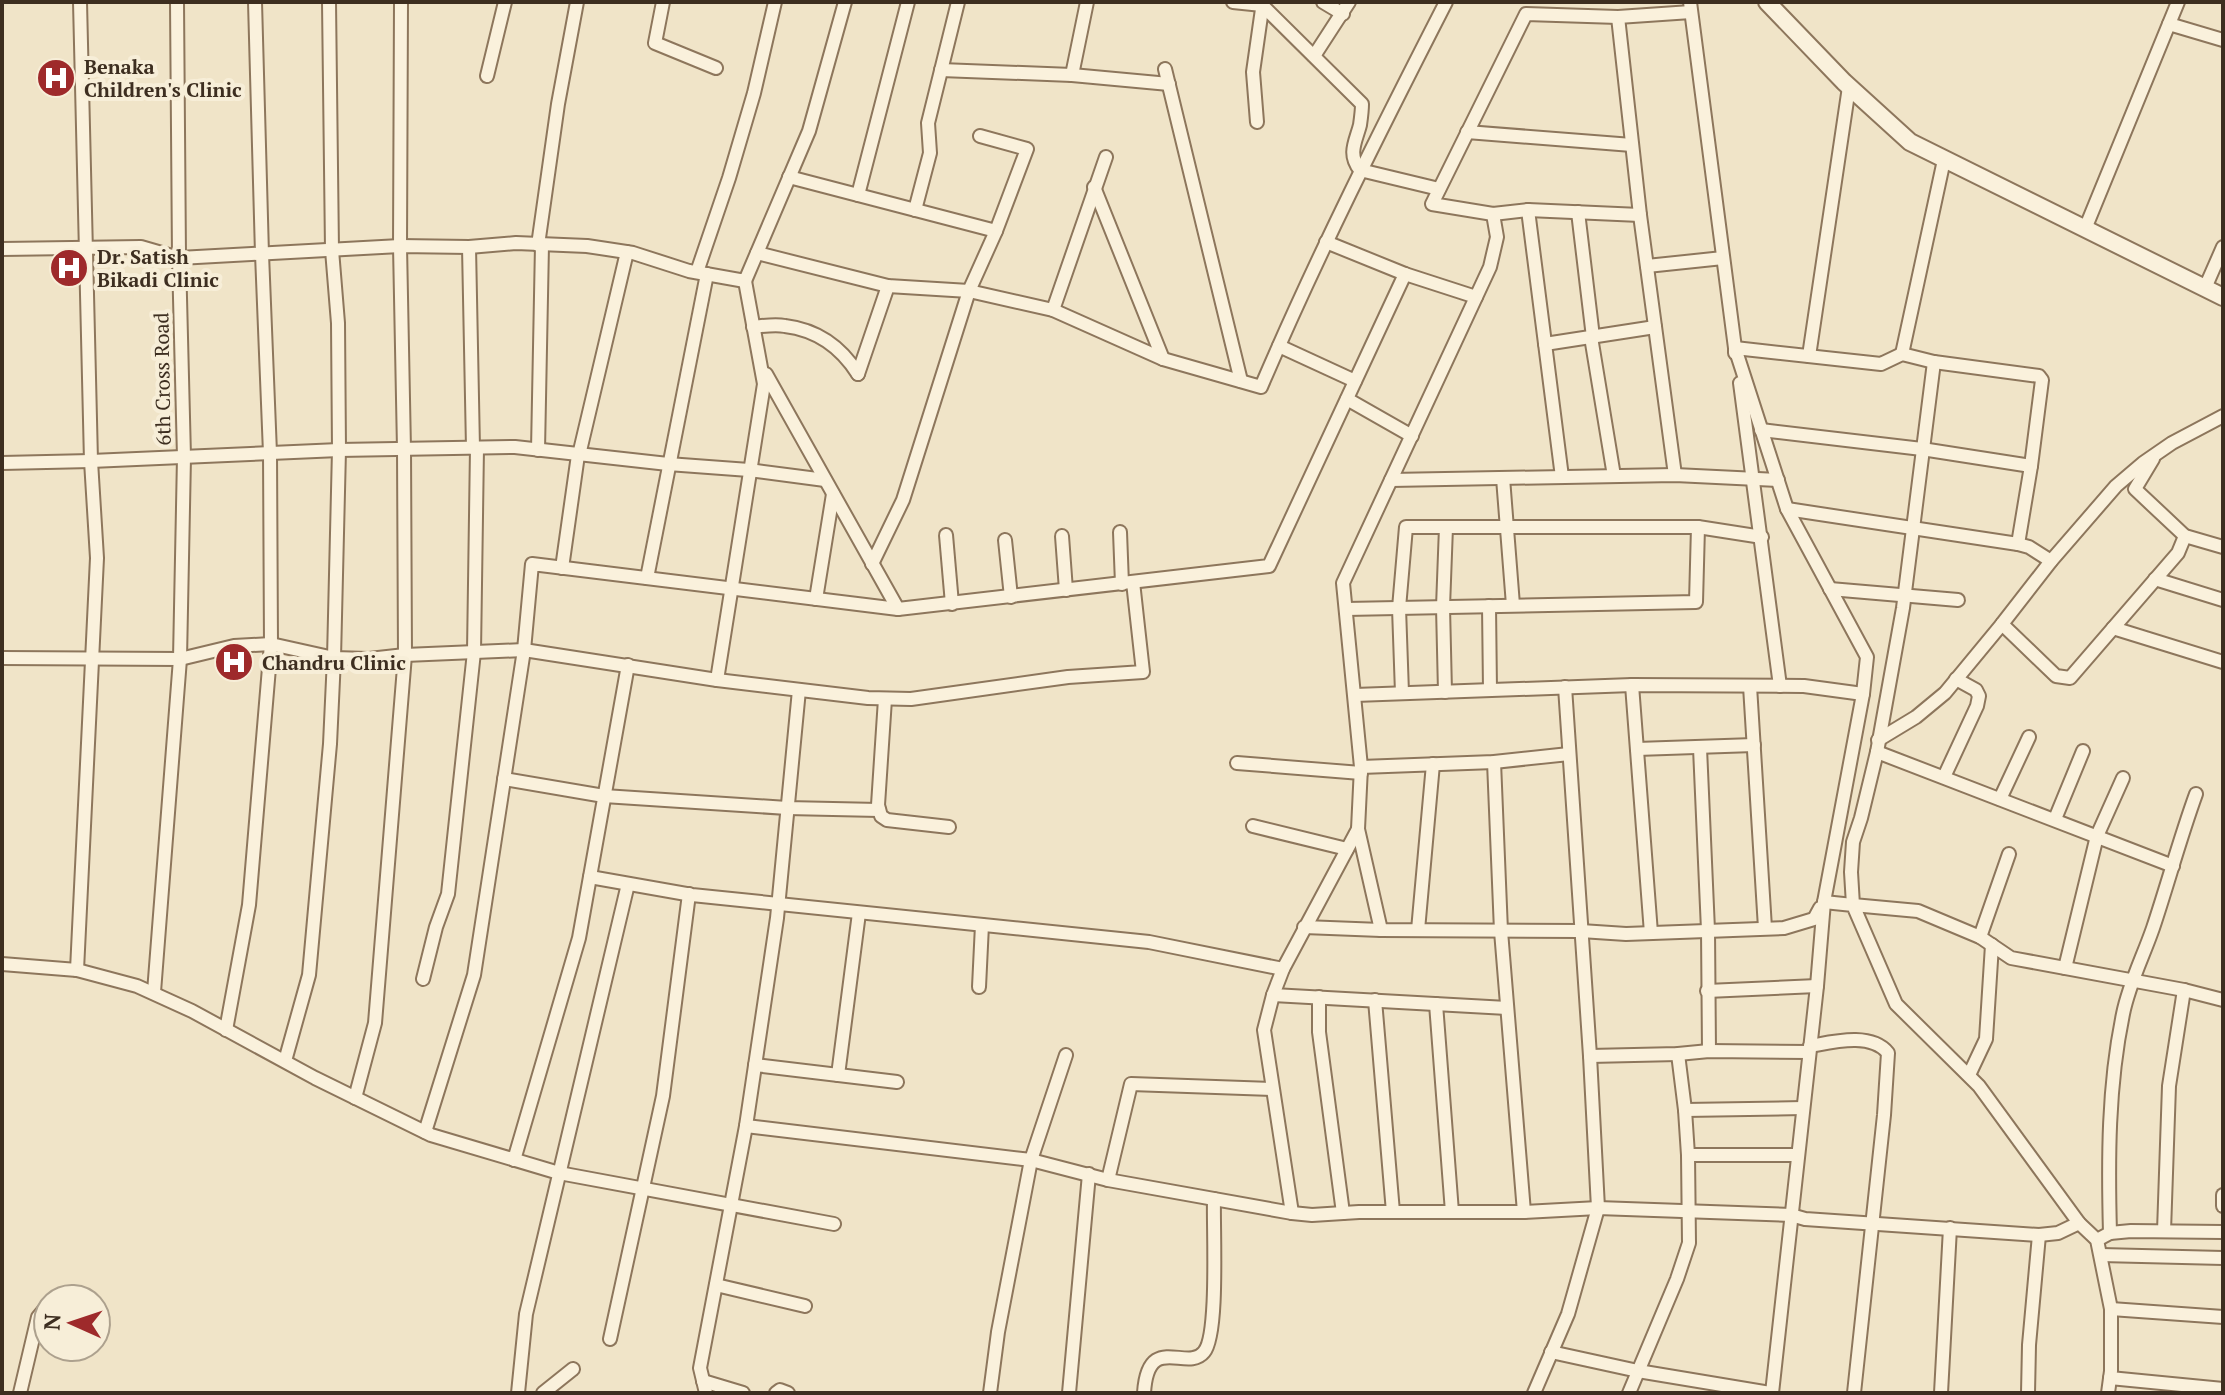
<svg xmlns="http://www.w3.org/2000/svg" width="2225" height="1395" font-family="'PT Serif',serif">
<style>
.lines{fill:none;stroke-linecap:round;stroke-linejoin:round}
.minor-casing{stroke:#8d765c;stroke-width:16}
.tertiary-casing{stroke:#8d765c;stroke-width:20}
.minor{stroke:#faf1dc;stroke-width:12}
.tertiary{stroke:#faf1dc;stroke-width:16}
.labels{text-anchor:middle;dominant-baseline:central;stroke-width:8;stroke-linejoin:round;paint-order:stroke}
.poi-label{font-size:20px;font-weight:bold;fill:#3d2e20;stroke:#f7eed8;text-anchor:start}
.street-label{font-size:20px;fill:#3d2e20;stroke:#f7eed8}
</style>
<rect width="100%" height="100%" fill="#f0e4c8"/>
<g class="lines">
<defs>
<g id="minor">
<polyline points="663,2 655,43 716,68"/>
<path d="M 1233,2 L 1262,5 L 1362,104 C 1362,111 1361,118 1360,125 C 1356,141 1347,154 1360,170 L 1439,189"/>
<polyline points="1323,2 1343,14"/>
<polyline points="1690,2 1735,348 1787,509 1867,657 1863,694 1824,902 1817,986 1772,1393"/>
<polyline points="1618,17 1640,215 1675,475"/>
<polyline points="2169,24 2223,40"/>
<polyline points="1314,56 1349,2"/>
<polyline points="1165,69 1241,381"/>
<polyline points="941,70 1072,75 1169,84"/>
<polyline points="1072,75 1087,2"/>
<polyline points="487,76 505,2"/>
<polyline points="1257,122 1253,72 1263,2"/>
<polyline points="1467,132 1632,145"/>
<polyline points="789,177 996,231"/>
<polyline points="1094,187 1163,359"/>
<polyline points="858,195 908,2"/>
<polyline points="915,210 930,153 928,123 958,2"/>
<polyline points="1528,210 1562,477"/>
<polyline points="1578,212 1593,337"/>
<polyline points="1640,215 1528,210 1493,214 1432,204 1526,14 1618,17 1691,12"/>
<polyline points="2085,229 2178,2"/>
<polyline points="1326,242 1405,274 1476,297"/>
<polyline points="538,245 558,104 577,2"/>
<polyline points="469,247 473,448"/>
<polyline points="2,249 141,247 179,258 400,246 469,247 516,243 587,246 633,253 689,271 745,281 809,131 845,2"/>
<path d="M 757,253 L 888,286 L 969,291 L 1053,310 L 1163,359 L 1261,387 C 1317,256 1381,129 1446,2"/>
<polyline points="1647,266 1723,258"/>
<polyline points="697,272 729,178 754,93 775,2"/>
<polyline points="2205,288 2223,247"/>
<polyline points="1053,310 1106,157"/>
<path d="M 753,327 C 763,326 775,324 785,326 C 818,330 841,347 858,374"/>
<polyline points="1591,337 1614,476"/>
<polyline points="1545,344 1655,327"/>
<polyline points="1279,346 1355,381"/>
<polyline points="1735,353 1735,348 1881,364 1902,354 1934,362 2039,376 2042,380 2031,466 2018,544"/>
<polyline points="1902,354 1944,160"/>
<polyline points="1809,356 1849,87"/>
<polyline points="1934,362 1903,608 1877,752 1861,818 1853,842 1851,872 1853,905 1918,911 1980,937 2011,958 2184,990 2223,1000"/>
<polyline points="766,374 898,609"/>
<polyline points="858,374 888,286"/>
<polyline points="1740,383 1780,686"/>
<polyline points="1347,399 1412,436"/>
<polyline points="1761,430 1922,449 2031,466"/>
<polyline points="538,450 542,245"/>
<polyline points="579,455 627,252"/>
<polyline points="2153,459 2135,489 2185,536 2223,547"/>
<polyline points="2,463 91,461 339,450 515,447 668,464 749,470 825,480"/>
<polyline points="1503,478 1513,605"/>
<polyline points="1391,480 1675,475 1778,480"/>
<polyline points="1787,509 2018,544 2029,547 2051,561"/>
<polyline points="1120,532 1122,584"/>
<polyline points="946,535 952,604"/>
<polyline points="1062,536 1066,590"/>
<polyline points="1005,540 1011,597"/>
<polyline points="872,564 903,500 969,291 996,231 1027,149 980,136"/>
<polyline points="562,568 578,455"/>
<polyline points="647,578 707,274"/>
<polyline points="2155,579 2223,600"/>
<polyline points="1830,589 1958,600"/>
<polyline points="816,599 833,494"/>
<polyline points="1489,606 1490,690"/>
<polyline points="1346,609 1696,602 1698,527"/>
<polyline points="2002,624 2056,676 2070,678 2178,553 2185,536"/>
<polyline points="2113,628 2223,662"/>
<polyline points="2,658 180,659 234,646 271,644 334,658 369,659 405,655 524,650 717,680 868,698 911,699 1068,677 1143,672 1133,582"/>
<polyline points="717,680 764,384 745,281"/>
<polyline points="1632,685 1651,933"/>
<polyline points="1750,686 1765,928"/>
<polyline points="1445,692 1443,607 1446,527"/>
<polyline points="1402,693 1399,608 1406,527 1698,527 1762,537"/>
<polyline points="1355,695 1632,685 1804,686 1863,694"/>
<polyline points="885,699 878,805 881,816 887,820 949,827"/>
<polyline points="1878,740 1916,717 1945,693 2002,624 2051,561 2116,486 2143,463 2172,443 2223,416"/>
<polyline points="1700,748 1708,930 1709,1051"/>
<polyline points="1637,749 1754,745"/>
<polyline points="1877,752 2173,866"/>
<polyline points="1494,762 1501,931 1524,1212"/>
<polyline points="1237,763 1361,773"/>
<polyline points="1361,767 1494,762 1569,754"/>
<polyline points="1944,777 1977,706 1979,696 1976,690 1956,679"/>
<polyline points="504,779 604,796 787,808 879,810"/>
<polyline points="2000,799 2029,737"/>
<polyline points="2055,819 2083,751"/>
<polyline points="1253,826 1347,849"/>
<polyline points="590,877 692,895 1149,942 1283,969"/>
<polyline points="1824,902 1853,905 1896,1004 1979,1086 2079,1223 2097,1240 2111,1309 2111,1371 2108,1393"/>
<polyline points="1304,927 1381,930 1581,931 1626,934 1784,928 1814,919 1820,908"/>
<polyline points="1381,930 1358,829 1361,767 1343,583 1490,267 1497,237 1493,214"/>
<polyline points="1418,930 1433,764"/>
<polyline points="1980,937 2009,854"/>
<polyline points="2,964 77,970 137,986 192,1011 315,1078 431,1135 559,1173 834,1224"/>
<polyline points="2065,968 2097,836 2123,778"/>
<polyline points="77,970 97,558 91,461 80,2"/>
<polyline points="423,979 436,927 448,894 474,652 477,448"/>
<polyline points="979,987 982,925"/>
<polyline points="1707,991 1817,986"/>
<polyline points="154,992 180,659 184,457 179,258 177,2"/>
<polyline points="1273,995 1507,1008"/>
<polyline points="1319,997 1319,1032 1343,1213"/>
<polyline points="1375,1000 1393,1212"/>
<polyline points="1436,1004 1452,1212"/>
<polyline points="226,1030 249,905 271,644 270,453 262,254 255,2"/>
<path d="M 1810,1046 C 1833,1042 1871,1032 1888,1053 L 1884,1115 L 1854,1393"/>
<polyline points="1590,1056 1678,1054 1709,1051 1809,1052"/>
<polyline points="285,1061 309,975 330,744 334,658 339,450 338,323 332,250 329,2"/>
<polyline points="755,1065 897,1082"/>
<polyline points="838,1075 859,913"/>
<polyline points="1969,1075 1986,1039 1992,945"/>
<polyline points="355,1098 375,1023 405,655 404,449 400,246 401,2"/>
<polyline points="1685,1110 1803,1108"/>
<polyline points="746,1126 1031,1160 1108,1180 1292,1213 1312,1215 1359,1212 1524,1212 1598,1208 1791,1215 1805,1219 2039,1235 2058,1233 2079,1223"/>
<polyline points="425,1132 474,975 524,650 532,564 898,609 1269,566 1405,274"/>
<polyline points="1688,1155 1797,1155"/>
<polyline points="514,1160 579,938 628,665"/>
<polyline points="1108,1180 1131,1084 1272,1089"/>
<polyline points="2223,1195 2223,1206"/>
<polyline points="1292,1213 1264,1030 1273,995 1283,969 1358,829"/>
<polyline points="2164,1231 2169,1086 2184,990"/>
<polyline points="2110,1233 2131,1231 2223,1232"/>
<path d="M 2097,1240 L 2110,1233 C 2108,1160 2108,1086 2123,1014 C 2129,984 2143,957 2153,928 C 2168,883 2180,838 2196,794"/>
<polyline points="2101,1255 2223,1258"/>
<polyline points="716,1285 805,1306"/>
<polyline points="55,1299 76,1294"/>
<polyline points="2111,1309 2223,1317"/>
<polyline points="610,1339 663,1096 689,894"/>
<polyline points="1551,1352 1638,1371 1770,1393"/>
<polyline points="2110,1378 2223,1389"/>
<polyline points="703,1381 743,1393"/>
<polyline points="20,1393 38,1317 48,1305"/>
<polyline points="518,1393 526,1314 628,884"/>
<polyline points="543,1393 573,1369"/>
<polyline points="706,1393 700,1368 746,1126 777,918 799,690"/>
<polyline points="776,1393 780,1390 788,1393"/>
<polyline points="990,1393 998,1332 1031,1160 1066,1055"/>
<polyline points="1069,1393 1089,1174"/>
<path d="M 1144,1393 C 1148,1331 1187,1373 1204,1352 C 1219,1335 1213,1227 1214,1199"/>
<polyline points="1534,1393 1568,1314 1598,1208 1590,1056 1565,687"/>
<polyline points="1629,1393 1677,1279 1689,1243 1688,1155 1685,1110 1678,1054"/>
<polyline points="1941,1393 1950,1228"/>
<polyline points="2028,1393 2029,1345 2039,1235"/>
</g>
<polyline id="tertiary" points="1767,2 1844,82 1910,142 2223,297"/>
</defs>
<use href="#minor" class="minor-casing"/>
<use href="#tertiary" class="tertiary-casing"/>
<use href="#minor" class="minor"/>
<use href="#tertiary" class="tertiary"/>
</g>
<defs>
<symbol id="hospital-disc" viewBox="-11 -11 22 22"><circle r="9.5" fill="#9e2a2b" stroke="#f7eed8"/><path d="M-5-5h3v3.5h4V-5h3V5h-3V1.5h-4V5h-3Z" fill="#fff"/></symbol>
</defs>
<g fill-rule="evenodd">
<use href="#hospital-disc" x="34" y="56" width="44" height="44"/>
<use href="#hospital-disc" x="47" y="246" width="44" height="44"/>
<use href="#hospital-disc" x="212" y="640" width="44" height="44"/>
</g>
<g class="labels">
<g class="poi-label">
<text x="84" y="66">Benaka<tspan x="84" dy="23">Children's Clinic</tspan></text>
<text x="97" y="256">Dr. Satish<tspan x="97" dy="23">Bikadi Clinic</tspan></text>
<text x="262" y="662">Chandru Clinic</text>
</g>
<g class="street-label">
<text transform="translate(162 379) rotate(-91)">6th Cross Road</text>
</g>
</g>
<rect width="2225" height="1395" fill="none" stroke="#3d2e20" stroke-width="8"/>
<g transform="translate(72 1323) rotate(273)"><circle r="38" fill="#f7eed8" stroke="#ada18e" stroke-width="2"/>
<path d="M0-6L14 30L0 20L-14 30Z" fill="#9e2a2b"/>
<text y="-12" font-size="22" font-weight="bold" text-anchor="middle" fill="#3d2e20">N</text>
</g>
</svg>
